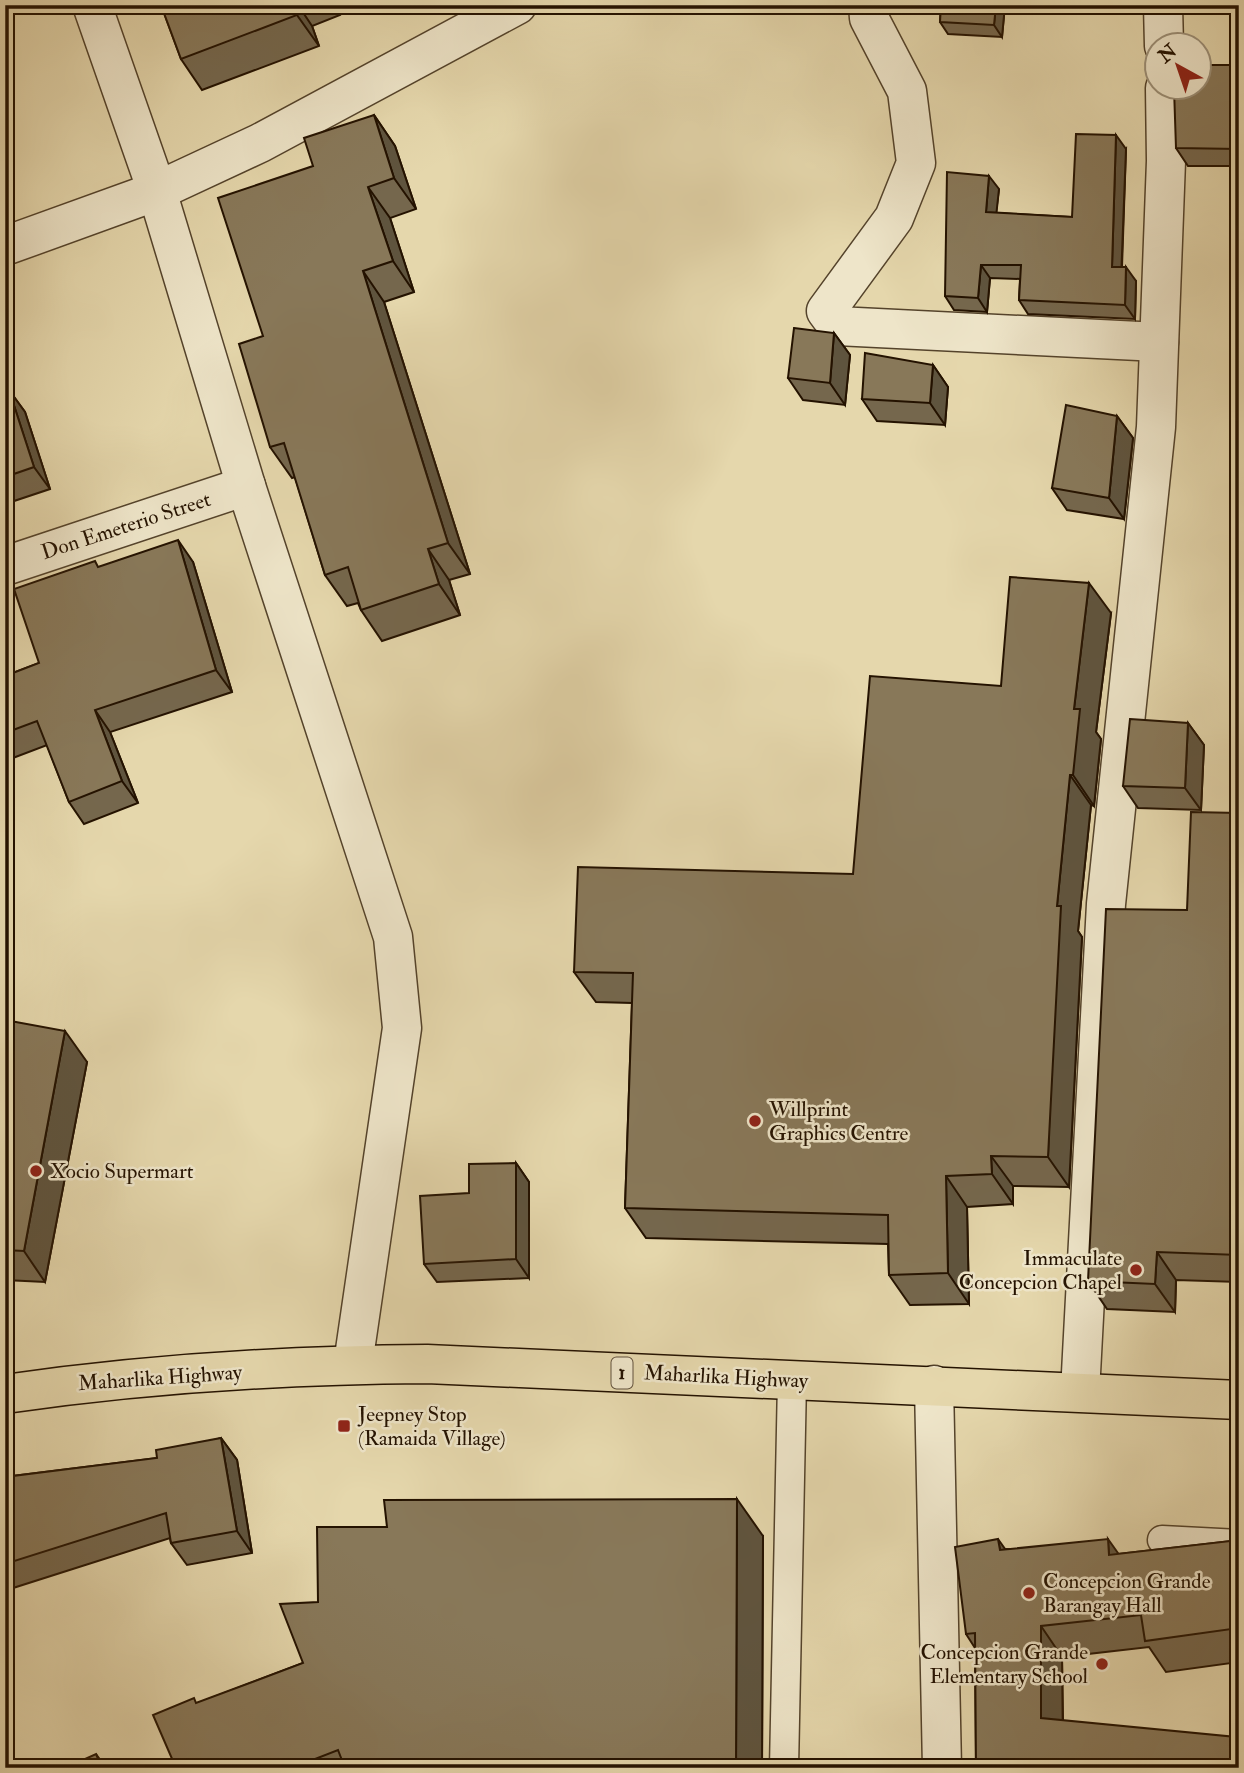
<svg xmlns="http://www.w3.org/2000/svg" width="1244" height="1773" font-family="'IM FELL Double Pica',serif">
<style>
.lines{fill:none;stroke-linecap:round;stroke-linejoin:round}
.service-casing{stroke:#54432b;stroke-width:31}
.minor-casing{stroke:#54432b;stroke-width:41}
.primary-casing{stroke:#241200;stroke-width:41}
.service{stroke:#eee5c9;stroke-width:28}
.minor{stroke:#eee5c9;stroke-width:38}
.primary{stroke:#e5d7ac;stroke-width:38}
.wall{fill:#75674d;stroke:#241200;stroke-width:2}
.shaded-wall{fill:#5f543e;stroke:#241200;stroke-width:2}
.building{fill:#887859;stroke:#241200;stroke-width:2}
.poi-dot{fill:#8f2418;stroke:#eee5c9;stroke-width:2.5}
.labels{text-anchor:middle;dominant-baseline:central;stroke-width:5;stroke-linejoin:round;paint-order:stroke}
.shield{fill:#eee5c9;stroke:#61513c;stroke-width:2}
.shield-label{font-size:19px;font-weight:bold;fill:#241200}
.street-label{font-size:21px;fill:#241200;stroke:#eee5c9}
.poi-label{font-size:21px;fill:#241200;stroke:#eee5c9;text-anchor:start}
</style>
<rect width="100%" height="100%" fill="#e5d7ac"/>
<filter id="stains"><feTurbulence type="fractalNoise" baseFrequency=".00286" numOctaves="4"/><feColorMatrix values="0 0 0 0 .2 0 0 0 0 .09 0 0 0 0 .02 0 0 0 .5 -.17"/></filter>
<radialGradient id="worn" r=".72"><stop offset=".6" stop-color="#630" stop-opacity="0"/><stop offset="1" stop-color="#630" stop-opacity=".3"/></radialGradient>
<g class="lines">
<defs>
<g id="service">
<polyline points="1162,1540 1239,1544"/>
<polyline points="784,1768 792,1381"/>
</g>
<g id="minor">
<polyline points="92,5 157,191 246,486 393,937 402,1028 353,1364"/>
<polyline points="868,5 869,18 907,91 916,163 894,218 826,311 837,326 1159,342"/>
<polyline points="1163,5 1164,46"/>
<polyline points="5,246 157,191 260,143 517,5"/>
<polyline points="5,566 246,486"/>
<polyline points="934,1385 942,1768"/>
<polyline points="1080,1392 1106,904 1156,427 1166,161 1165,88"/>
</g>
<path id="primary" d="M 5,1394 C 144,1374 287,1365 427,1364 L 1239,1400"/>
</defs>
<use href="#service" class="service-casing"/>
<use href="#minor" class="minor-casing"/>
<use href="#primary" class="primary-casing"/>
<use href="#service" class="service"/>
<use href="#minor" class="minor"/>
<use href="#primary" class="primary"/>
</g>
<g class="wall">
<polygon points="161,5 336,5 340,15 312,26 319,46 202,90 181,59"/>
<polygon points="941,5 1005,5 1002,37 948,34 940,22"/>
<polygon points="1239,65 1239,166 1188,166 1176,148"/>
<polygon points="374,115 395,146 416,209 390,218 414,292 384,302 470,574 449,580 460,615 382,641 361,610 358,603 347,606 325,575 295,477 292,478 270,447 263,336 313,166"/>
<polygon points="1126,149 1122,267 1136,281 1135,319 1028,314 1019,300 1020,279 990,278 987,312 954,310 945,296 999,189 996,213 1072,217"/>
<polygon points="834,333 850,355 845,405 803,400 788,378"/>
<polygon points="933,365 948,387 945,425 877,421 862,399"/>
<polygon points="9,390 25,412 50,489 5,504 5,391"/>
<polygon points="1117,416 1133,438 1124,519 1067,510 1052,488"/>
<polygon points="193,562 232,692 110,732 138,803 84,824 69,802 47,745 5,761 5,676 39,663 99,567"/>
<polygon points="1111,613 1096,732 1101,739 1094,806 1091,805 1078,931 1082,937 1069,1187 1013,1186 1013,1204 967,1207 969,1304 910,1305 889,1275 888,1244 646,1238 625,1208 632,1003 596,1002 574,972 853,874 1001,686"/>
<polygon points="1188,723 1204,745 1201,810 1138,808 1123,786"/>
<polygon points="1239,813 1239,1282 1176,1280 1175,1312 1107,1309 1088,1281 1187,910"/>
<polygon points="5,1020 87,1062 45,1282 5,1280"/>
<polygon points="516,1163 529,1182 529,1278 437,1282 424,1264 469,1193"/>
<polygon points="221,1438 237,1460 252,1553 187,1565 171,1543 170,1538 13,1588 5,1578 5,1477 157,1458"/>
<polygon points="763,1536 762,1768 176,1768 198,1703 303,1663 318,1602"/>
<polygon points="1239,1540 1239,1662 1166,1672 1149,1647 1062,1657 1063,1720 976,1768 975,1648 966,1634 1006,1549 1118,1554"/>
</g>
<g class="shaded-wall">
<polygon points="294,5 298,5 312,26 319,46 297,15"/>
<polygon points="333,5 336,5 340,15"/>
<polygon points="996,5 1005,5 1002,37 994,25"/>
<polygon points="374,115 395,146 416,209 394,178"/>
<polygon points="1116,135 1126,149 1121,280 1112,267"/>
<polygon points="989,176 999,189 995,226 986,212"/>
<polygon points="368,187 390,218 414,292 393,261"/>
<polygon points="981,265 990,278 987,312 978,298"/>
<polygon points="1126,267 1136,281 1135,319 1125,305"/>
<polygon points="363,271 384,302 470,574 448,543"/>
<polygon points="834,333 850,355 845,405 830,383"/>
<polygon points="933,365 948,387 945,425 930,403"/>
<polygon points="9,390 25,412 50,489 34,467"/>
<polygon points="1117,416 1133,438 1124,519 1109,498"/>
<polygon points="178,540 193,562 232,692 216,670"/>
<polygon points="428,549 449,580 460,615 439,584"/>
<polygon points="1089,583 1111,613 1096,732 1101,739 1094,806 1073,775 1074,709"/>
<polygon points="95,710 110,732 138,803 122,781"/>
<polygon points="1188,723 1204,745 1201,810 1185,788"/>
<polygon points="1070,775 1091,805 1078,931 1082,937 1069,1187 1048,1157 1057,906"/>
<polygon points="65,1031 87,1062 45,1282 24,1251"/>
<polygon points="991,1156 1013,1186 1013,1204 992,1174"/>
<polygon points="516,1163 529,1182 529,1278 516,1259"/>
<polygon points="946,1176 967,1207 969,1304 948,1273"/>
<polygon points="1157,1252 1176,1280 1175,1312 1155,1284"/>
<polygon points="221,1438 237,1460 252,1553 237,1531"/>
<polygon points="737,1499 763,1536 762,1768 736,1768"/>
<polygon points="998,1539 1020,1570 1000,1550"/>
<polygon points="1108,1539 1130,1570 1109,1555"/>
<polygon points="1041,1626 1062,1657 1063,1749 1041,1718"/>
<polygon points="1236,1737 1239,1741 1239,1768 1233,1768"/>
<polygon points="96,1754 106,1768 102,1768"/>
</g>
<g class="building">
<polygon points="161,5 294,5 297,15 181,59"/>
<polygon points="941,5 996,5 994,25 940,22"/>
<polygon points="1199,65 1239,65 1239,149 1176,148 1174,88 1199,88"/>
<polygon points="374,115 394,178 368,187 393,261 363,271 448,543 428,549 439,584 361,610 348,567 325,575 284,443 270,447 239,344 263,336 218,198 313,166 304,138"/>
<polygon points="1076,134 1116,135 1112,267 1126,267 1125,305 1019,300 1021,265 981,265 978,298 945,296 947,172 989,176 986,212 1072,217"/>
<polygon points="794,328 834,333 830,383 788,378"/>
<polygon points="865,353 933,365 930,403 862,399"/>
<polygon points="9,390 34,467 5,477 5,391"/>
<polygon points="1066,405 1117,416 1109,498 1052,488"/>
<polygon points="178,540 216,670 95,710 122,781 69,802 37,721 5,733 5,676 39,663 14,589 95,561 98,567"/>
<polygon points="1010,577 1089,583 1074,709 1080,709 1073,775 1070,775 1057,906 1061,906 1048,1157 991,1156 992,1174 946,1176 948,1273 889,1275 888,1215 625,1208 633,973 574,972 578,867 853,874 870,676 1001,686"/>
<polygon points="1130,719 1188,723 1185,788 1123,786"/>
<polygon points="1191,812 1239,813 1239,1255 1157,1252 1155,1284 1088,1281 1106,909 1187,910"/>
<polygon points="5,1020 65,1031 24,1251 5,1250"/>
<polygon points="516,1163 516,1259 424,1264 420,1196 469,1193 469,1164"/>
<polygon points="221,1438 237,1531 171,1543 166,1513 5,1564 5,1477 157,1458 156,1450"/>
<polygon points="737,1499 736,1768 345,1768 338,1750 292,1768 176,1768 153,1715 194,1698 196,1703 303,1663 280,1604 318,1602 317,1527 387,1527 384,1500"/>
<polygon points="998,1539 1000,1550 1108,1539 1109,1555 1239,1540 1239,1628 1145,1641 1141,1615 1041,1626 1041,1718 1236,1737 1233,1768 976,1768 975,1633 966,1634 955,1547"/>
<polygon points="96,1754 102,1768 65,1768"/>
</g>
<g class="poi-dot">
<circle cx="755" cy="1121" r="7"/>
<circle cx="36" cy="1171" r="7"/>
<circle cx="1136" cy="1270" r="7"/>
<rect x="337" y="1419" width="14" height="14" rx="3.5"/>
<circle cx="1029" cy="1593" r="7"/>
<circle cx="1102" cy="1664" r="7"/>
</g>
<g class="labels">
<rect class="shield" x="611.5" y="1357.5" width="21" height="31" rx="5"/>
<g class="shield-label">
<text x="622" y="1373">1</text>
</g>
<g class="street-label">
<text transform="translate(126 526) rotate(-18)">Don Emeterio Street</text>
<text transform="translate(726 1377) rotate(3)">Maharlika Highway</text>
<text transform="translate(160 1378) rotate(-4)">Maharlika Highway</text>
</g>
<g class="poi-label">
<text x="769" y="1109">Willprint<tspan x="769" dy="24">Graphics Centre</tspan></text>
<text x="50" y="1171">Xocio Supermart</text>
<text x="1122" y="1258" text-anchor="end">Immaculate<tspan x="1122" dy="24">Concepcion Chapel</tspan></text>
<text x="358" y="1414">Jeepney Stop<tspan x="358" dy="24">(Ramaida Village)</tspan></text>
<text x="1043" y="1581">Concepcion Grande<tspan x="1043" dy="24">Barangay Hall</tspan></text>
<text x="1088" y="1652" text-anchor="end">Concepcion Grande<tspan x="1088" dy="24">Elementary School</tspan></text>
</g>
</g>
<rect width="1244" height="1773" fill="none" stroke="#e5d7ac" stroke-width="28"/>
<rect x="7" y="7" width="1230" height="1759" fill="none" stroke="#241200" stroke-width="3.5"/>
<rect x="14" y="14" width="1216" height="1745" fill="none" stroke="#241200" stroke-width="2"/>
<g transform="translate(1178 66) rotate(320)"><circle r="33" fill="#eee5c9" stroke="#9d9179" stroke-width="2"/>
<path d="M0-5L12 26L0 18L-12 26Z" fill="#8f2418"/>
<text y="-10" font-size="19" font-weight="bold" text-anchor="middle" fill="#241200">N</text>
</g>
<rect width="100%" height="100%" filter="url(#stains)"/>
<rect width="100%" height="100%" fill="url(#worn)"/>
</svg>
